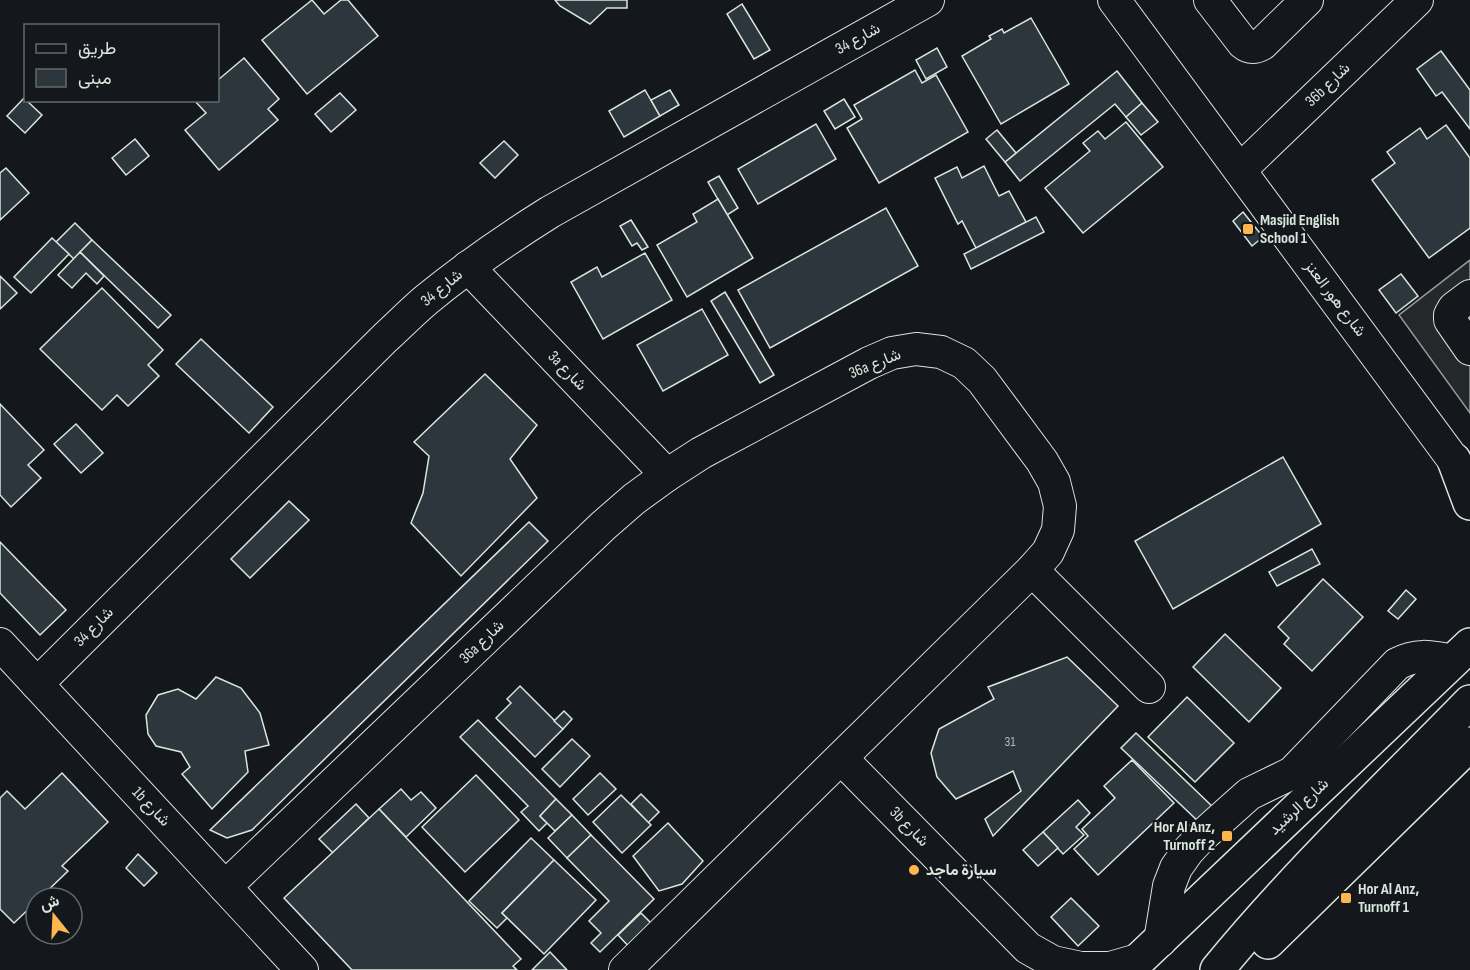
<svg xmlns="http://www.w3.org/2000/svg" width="1470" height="970" font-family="'Sofia Sans Condensed',Vazirmatn,sans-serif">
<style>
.parking{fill:#24282b;stroke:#939e99;stroke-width:1.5}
.building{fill:#2c363c;stroke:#d8e6dc;stroke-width:1.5}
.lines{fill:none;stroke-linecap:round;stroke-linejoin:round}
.minor-casing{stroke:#d8e6dc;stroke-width:34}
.major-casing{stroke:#d8e6dc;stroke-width:36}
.minor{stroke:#14181c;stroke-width:32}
.major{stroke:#14181c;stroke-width:33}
.poi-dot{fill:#ffb74d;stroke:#14181c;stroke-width:2}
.labels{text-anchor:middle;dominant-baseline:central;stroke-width:4.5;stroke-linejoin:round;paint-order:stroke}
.number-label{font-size:14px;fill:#adbab4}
.street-label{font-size:16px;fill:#d8e6dc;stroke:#14181c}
.poi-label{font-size:16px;font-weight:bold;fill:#d8e6dc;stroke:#14181c;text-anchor:start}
</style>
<rect width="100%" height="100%" fill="#14181c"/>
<polygon class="parking" points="1470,260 1470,413 1399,315"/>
<g class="building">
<polygon points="312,0 324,14 341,0 348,0 378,36 307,94 262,40"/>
<polygon points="555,0 627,0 627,8 607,8 590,24 560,6"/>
<polygon points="742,4 770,50 754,59 727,14"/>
<polygon points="1031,18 1069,84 1001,124 962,56 991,39 989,36 1002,29 1004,33"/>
<polygon points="937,48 947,67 926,79 916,60"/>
<polygon points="1441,51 1470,90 1470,129 1442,92 1436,96 1417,69"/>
<polygon points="244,58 279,99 268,109 278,120 219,170 185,130 206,113 194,100 218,100 218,80"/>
<polygon points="915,70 922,83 936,75 968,132 879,183 847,128 862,119 854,105"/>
<polygon points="1117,71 1142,103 1126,117 1115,104 1020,181 1005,162"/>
<polygon points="645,90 660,116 624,137 609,111"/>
<polygon points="670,90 679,105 660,116 651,100"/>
<polygon points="340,93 356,110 331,132 315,114"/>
<polygon points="24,98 26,100 42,115 25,133 7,116"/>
<polygon points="844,99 855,117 835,129 824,111"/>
<polygon points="1142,103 1158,122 1141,135 1126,117"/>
<polygon points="1126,122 1163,167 1083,233 1045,188 1090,151 1083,143 1098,131 1105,139"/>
<polygon points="816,124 836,159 758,204 738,169"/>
<polygon points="1446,125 1470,158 1470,228 1429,258 1372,180 1395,163 1387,152 1420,128 1427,139"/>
<polygon points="997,130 1016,153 1005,162 986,139"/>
<polygon points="135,139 149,156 126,175 112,158"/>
<polygon points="504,141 518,155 495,178 480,163"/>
<polygon points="984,166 999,196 1009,191 1026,222 976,248 962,221 958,224 935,178 957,167 962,178"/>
<polygon points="6,168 29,193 0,220 0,173"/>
<polygon points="719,176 738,208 727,215 708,182"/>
<polygon points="718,199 753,258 687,297 657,245 697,222 693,214"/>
<polygon points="886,208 918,266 770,348 738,290"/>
<polygon points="1243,212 1263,237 1252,246 1233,221"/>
<polygon points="1036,217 1044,232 971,269 964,254"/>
<polygon points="631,220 648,247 642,250 637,243 632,246 620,226"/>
<polygon points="75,223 92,240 74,259 56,242"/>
<polygon points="52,238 69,254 31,293 14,277"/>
<polygon points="92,240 171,315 158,328 80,252"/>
<polygon points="80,252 104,276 97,284 86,273 72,288 58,275"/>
<polygon points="645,253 672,300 603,339 571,282 597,267 602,277"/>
<polygon points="1401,274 1418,296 1396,313 1379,290"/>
<polygon points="0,276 17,293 0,309"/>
<polygon points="102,288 163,350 148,365 159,376 128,406 117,395 102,410 40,349"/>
<polygon points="725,292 774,375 760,383 711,301"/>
<polygon points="702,309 728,355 663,391 637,345"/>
<polygon points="201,339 273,407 249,433 176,364"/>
<polygon points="485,374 537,425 510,459 537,498 461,576 411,523 423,493 429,456 414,442"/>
<polygon points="0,404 44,450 28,465 41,478 11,507 0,495"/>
<polygon points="76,424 103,453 81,473 54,444"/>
<polygon points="1283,457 1321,524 1173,609 1135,541"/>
<polygon points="289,501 309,520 250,578 231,559"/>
<polygon points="529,522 548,541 252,830 227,838 210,830"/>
<polygon points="0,542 66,610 40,635 0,593"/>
<polygon points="1312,549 1320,564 1277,586 1269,572"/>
<polygon points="1323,579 1363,617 1312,671 1284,644 1289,638 1278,627"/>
<polygon points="1406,590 1416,599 1398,619 1388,611"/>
<polygon points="1225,634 1281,688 1249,722 1193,667"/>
<polygon points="1067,657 1118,706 993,836 985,819 1021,791 1013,771 956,799 937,777 931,753 939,729 994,699 988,687"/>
<polygon points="216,677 241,688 260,713 269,745 245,751 248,772 212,809 182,774 190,767 181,752 156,746 148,734 146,715 158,695 178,689 196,699"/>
<polygon points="520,686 563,729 535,757 496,718 511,703 507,699"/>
<polygon points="1187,697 1234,743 1195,782 1148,737"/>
<polygon points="564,711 572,719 563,729 554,721"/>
<polygon points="478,720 556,799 540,816 547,823 539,831 521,812 528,806 460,737"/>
<polygon points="1136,733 1215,809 1201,824 1121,748"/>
<polygon points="572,739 590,756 560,787 542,769"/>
<polygon points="1132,760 1174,803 1098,875 1074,849 1088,836 1082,829 1115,798 1104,786"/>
<polygon points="62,773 108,822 62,866 68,871 40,898 36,898 36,902 14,923 0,909 0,798 7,791 25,809"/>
<polygon points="600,773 616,789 588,815 573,799"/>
<polygon points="476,775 519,820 465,872 422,827"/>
<polygon points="401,789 411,800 421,792 436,808 406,837 379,809"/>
<polygon points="641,794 659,812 648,823 631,804"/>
<polygon points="621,795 651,825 622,853 593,822"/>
<polygon points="556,799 572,815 555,831 540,816"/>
<polygon points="1078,800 1090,813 1076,827 1084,835 1063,854 1043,832"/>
<polygon points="356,804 369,818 333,853 319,839"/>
<polygon points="379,809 521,959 513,966 517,970 352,970 284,898"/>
<polygon points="572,815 591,835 567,858 548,838"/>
<polygon points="668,823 703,861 682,884 659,891 633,856"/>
<polygon points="1043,832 1058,848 1038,866 1023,850"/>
<polygon points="591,835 654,899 600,952 591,943 601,933 589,921 609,901 567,858"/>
<polygon points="531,838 554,860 502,913 507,918 497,928 469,901"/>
<polygon points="138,854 157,873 144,886 126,868"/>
<polygon points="554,860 596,900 544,954 502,913"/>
<polygon points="1071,898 1099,926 1078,946 1051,917"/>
<polygon points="641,913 655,927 632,950 618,935"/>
<polygon points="550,952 567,970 532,970"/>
</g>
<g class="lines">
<defs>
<g id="minor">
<polyline points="1114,0 1469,481"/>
<path d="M 1210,0 L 1243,43 C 1249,48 1255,48 1262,44 L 1307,0"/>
<polyline points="1240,170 1417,0"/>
<polyline points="468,267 667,475"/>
<polyline points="1470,296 1454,308 1450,315 1450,320 1470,349"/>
<polyline points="1032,570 1149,687"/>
<polyline points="0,644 302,970"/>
<path d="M 37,684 L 385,338 C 398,326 412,312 426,300 C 465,268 507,239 550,212 L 928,0"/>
<polyline points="841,758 1028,948 1053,962 1081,968 1110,968 1138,960"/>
<polyline points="225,887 603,526 634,499 667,475 701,453 869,363 892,353 916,349 941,352 964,363 982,380 1042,461 1054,482 1060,506 1058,530 1048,552 1032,570 625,970"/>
<path d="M 1160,941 L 1169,886 L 1176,868 L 1188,851 L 1202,836 L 1249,794 L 1292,773 L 1397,664 C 1417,653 1432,657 1453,661"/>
</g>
<g id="major">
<polyline points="1454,460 1470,503"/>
<polyline points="1268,942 1470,744"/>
<polyline points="1128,970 1470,645"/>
<path d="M 1217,970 C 1295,875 1384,790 1470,702"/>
</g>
</defs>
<use href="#minor" class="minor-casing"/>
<use href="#major" class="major-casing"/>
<use href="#minor" class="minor"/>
<use href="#major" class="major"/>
</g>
<g class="poi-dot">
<rect x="1242" y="223" width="12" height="12" rx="3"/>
<rect x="1221" y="830" width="12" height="12" rx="3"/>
<circle cx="914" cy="870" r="6"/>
<rect x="1340" y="892" width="12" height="12" rx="3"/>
</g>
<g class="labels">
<g class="number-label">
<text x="1010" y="741">31</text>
</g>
<g class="street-label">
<text transform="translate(858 39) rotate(-29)">شارع 34</text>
<text transform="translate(1328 85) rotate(-44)">36b شارع</text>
<text transform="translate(442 288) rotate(-39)">شارع 34</text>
<text transform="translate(1335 299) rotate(53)">شارع هور العنز</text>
<text transform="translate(875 364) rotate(-22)">36a شارع</text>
<text transform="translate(567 371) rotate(46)">3a شارع</text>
<text transform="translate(94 627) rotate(-45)">شارع 34</text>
<text transform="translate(482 642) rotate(-44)">36a شارع</text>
<text transform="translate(151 807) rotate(47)">1b شارع</text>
<text transform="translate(1299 807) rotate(-43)">شارع الرشيد</text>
<text transform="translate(909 827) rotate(46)">3b شارع</text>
</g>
<g class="poi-label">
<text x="1260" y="220">Masjid English<tspan x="1260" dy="18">School 1</tspan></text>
<text x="1215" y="827" text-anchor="end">Hor Al Anz,<tspan x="1215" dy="18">Turnoff 2</tspan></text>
<text x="926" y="870">سيارة ماجد</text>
<text x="1358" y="889">Hor Al Anz,<tspan x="1358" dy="18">Turnoff 1</tspan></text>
</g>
</g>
<rect x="24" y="24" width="195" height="78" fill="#14181c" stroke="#626a69" stroke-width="1.5"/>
<rect x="36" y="44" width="30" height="9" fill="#14181c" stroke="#626a69" stroke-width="1.5"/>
<text x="78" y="54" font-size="18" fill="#d8e6dc">طريق</text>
<rect x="36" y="69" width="30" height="18" fill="#2c363c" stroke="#626a69" stroke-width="1.5"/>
<text x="78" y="84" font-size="18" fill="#d8e6dc">مبنى</text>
<g transform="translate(54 916) rotate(342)"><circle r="28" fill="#14181c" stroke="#626a69" stroke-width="1.5"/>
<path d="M0-4.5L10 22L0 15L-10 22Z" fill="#ffb74d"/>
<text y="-9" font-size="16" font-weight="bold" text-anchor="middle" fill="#d8e6dc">ش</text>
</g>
</svg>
